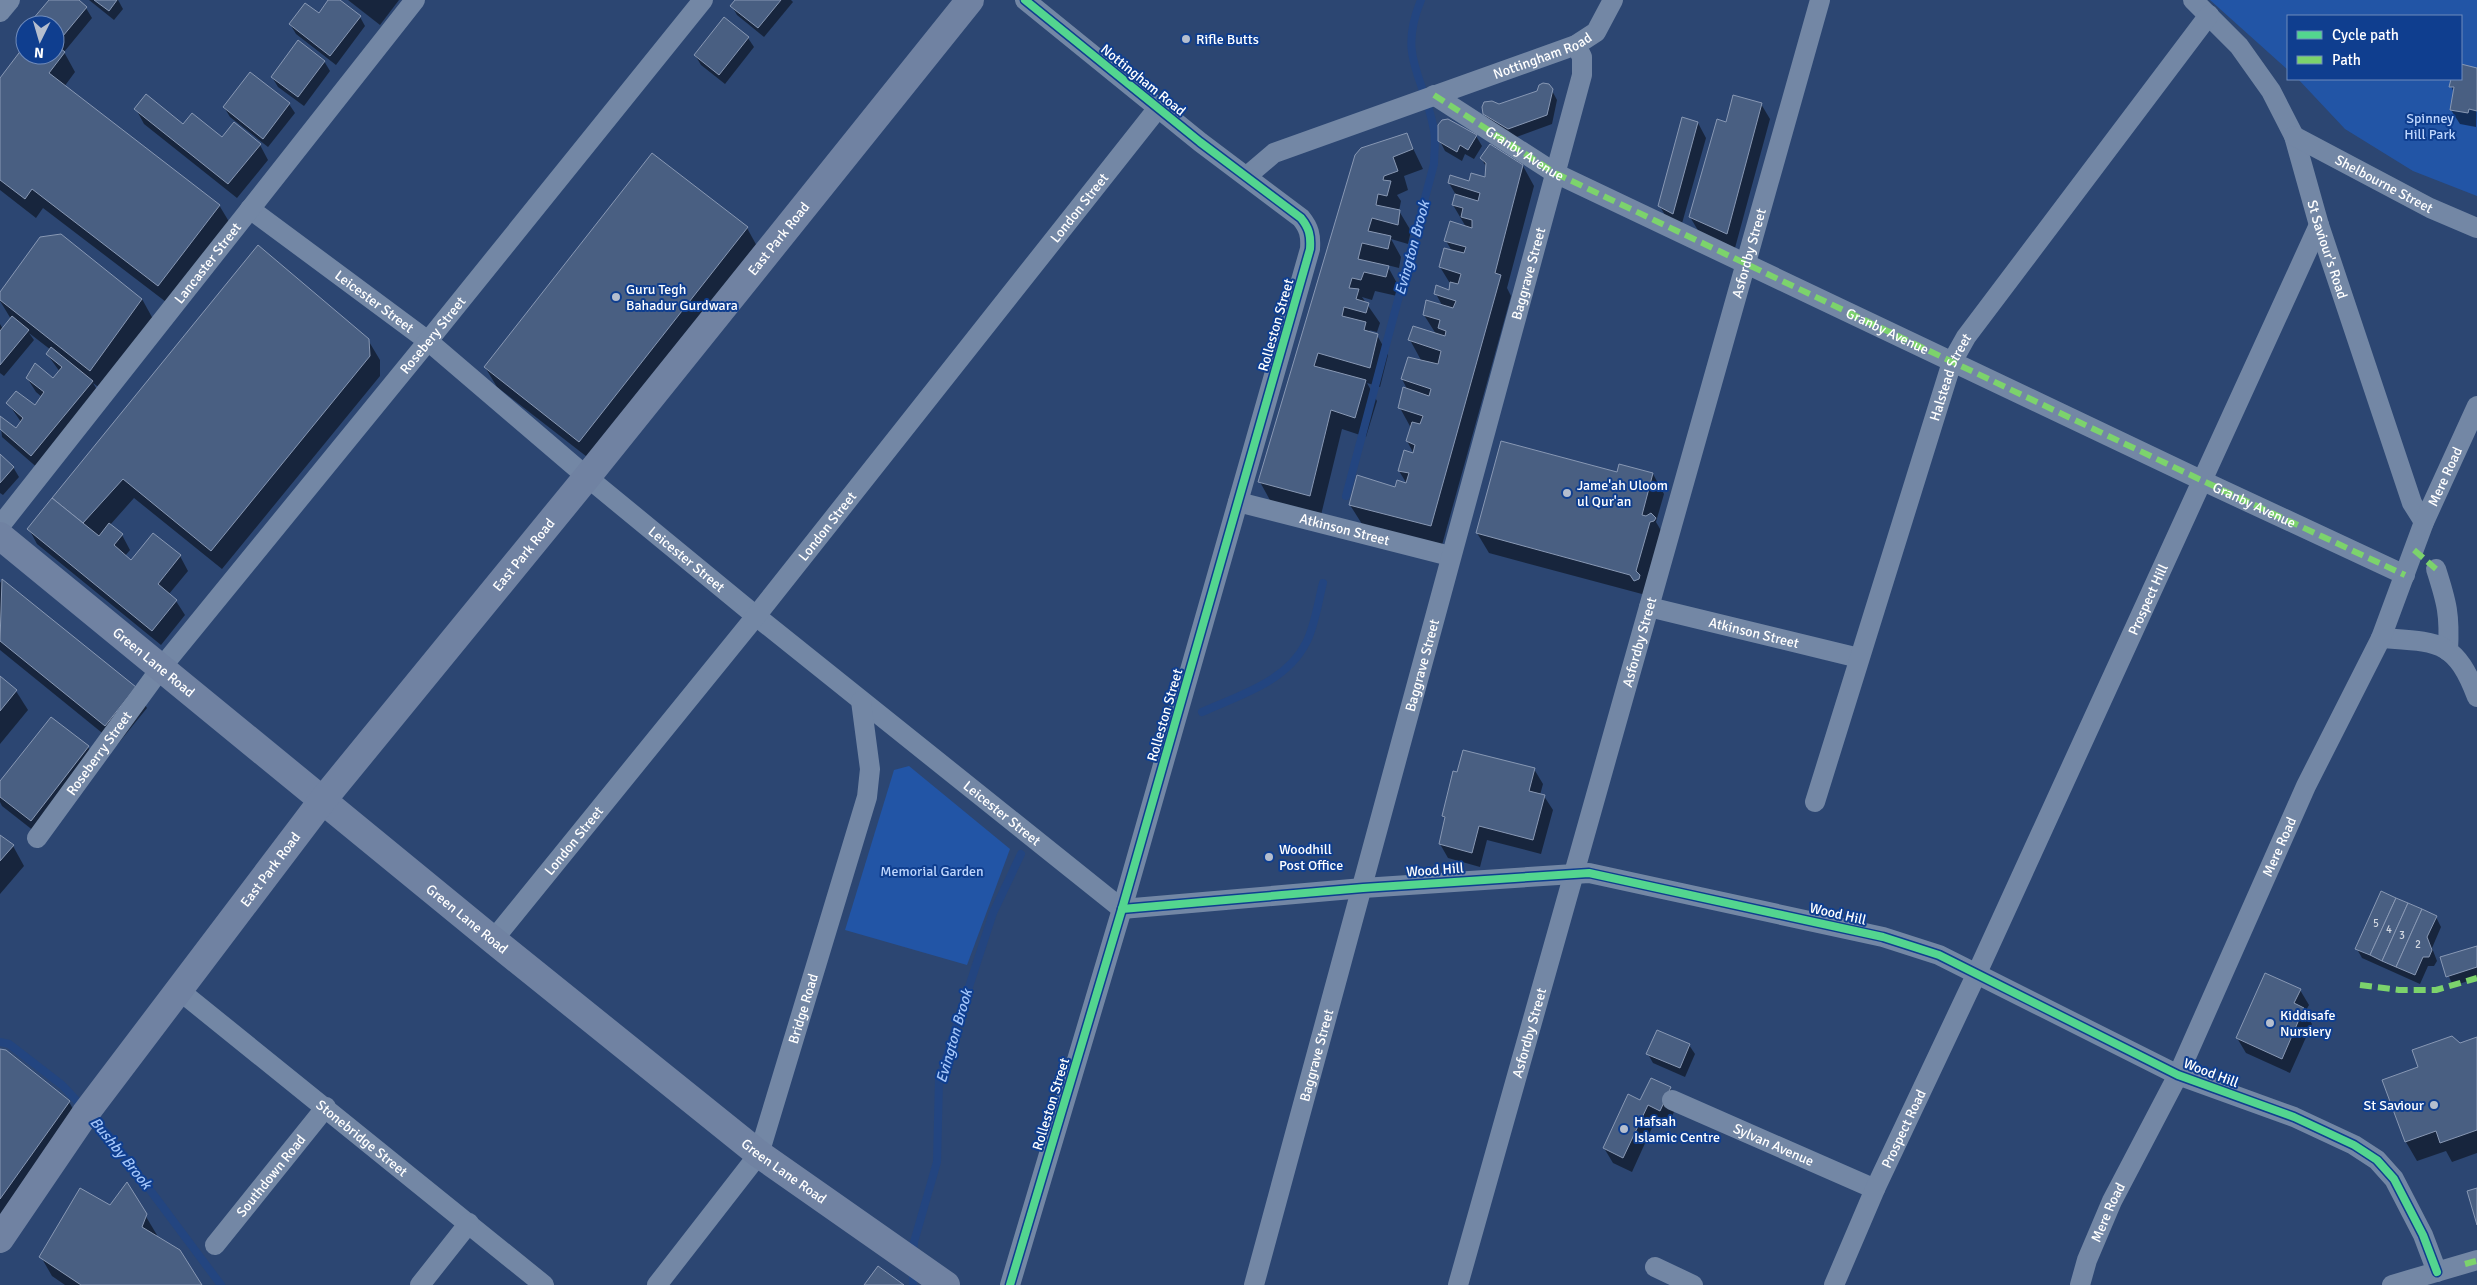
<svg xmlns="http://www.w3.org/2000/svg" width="2477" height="1285" font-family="Signika,sans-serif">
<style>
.green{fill:#2255a6}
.shadow{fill:#0007}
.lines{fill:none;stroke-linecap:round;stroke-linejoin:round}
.stream{stroke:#234580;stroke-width:8}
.building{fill:#495f82;stroke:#8898b4}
.street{stroke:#7387a5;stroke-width:20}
.secondary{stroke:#7082a2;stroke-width:28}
.quiet{stroke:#7cd36c;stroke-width:6;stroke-dasharray:12 6;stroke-linecap:butt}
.cycleway-casing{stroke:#0f3e8f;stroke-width:11}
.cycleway{stroke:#53d58f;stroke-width:8}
.poi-dot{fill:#b5bece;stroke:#0f3e8f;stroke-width:2}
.labels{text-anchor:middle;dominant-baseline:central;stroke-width:4;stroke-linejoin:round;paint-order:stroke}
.number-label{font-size:11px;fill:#d2d7e0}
.poi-label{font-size:14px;fill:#fff;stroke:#0f3e8f;text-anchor:start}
.street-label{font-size:14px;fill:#fff;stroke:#0f3e8f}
.park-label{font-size:14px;fill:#bfd7fe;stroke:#0f3e8f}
.water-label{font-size:15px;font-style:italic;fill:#a4c6fa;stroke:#0f3e8f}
</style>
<rect width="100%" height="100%" fill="#2c4672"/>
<g class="green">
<polygon points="2210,0 2477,0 2477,196 2413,171 2345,129 2298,79 2461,79 2461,16 2288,16 2288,70"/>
<polygon points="909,766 1010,849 967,965 845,930 894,770"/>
</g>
<g class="shadow">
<polygon points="51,0 77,0 86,8 92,18 64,52 75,72 64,87 219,205 231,225 170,305 43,208 36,218 0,190 0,80 25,47 25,55 55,55 55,25 36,25 34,21"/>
<polygon points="89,0 118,0 123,9 114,20"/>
<polygon points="330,0 338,0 360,17 365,26 336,65 296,34 290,24 319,15"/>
<polygon points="348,0 399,0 380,25"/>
<polygon points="736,0 791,0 793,2 764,37 737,15 732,6"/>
<polygon points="724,19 748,38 754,47 725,84 701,65 695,55"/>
<polygon points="324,61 330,71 304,106 278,87 272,77"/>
<polygon points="2461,66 2477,69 2476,127 2460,124 2451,110 2454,93 2451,86 2452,79 2461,79"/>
<polygon points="1549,85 1557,100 1552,124 1514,138 1490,124 1484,114 1499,106 1537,92"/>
<polygon points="289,104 295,113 268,147 230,117 224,107"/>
<polygon points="1761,104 1770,119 1735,248 1699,232 1690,217 1727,123"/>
<polygon points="136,109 223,139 260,145 268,160 237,198 144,124"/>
<polygon points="1448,120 1476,136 1482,146 1474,159 1465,154 1462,161 1445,151 1440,141"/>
<polygon points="1698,123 1706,138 1681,227 1668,220 1659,205"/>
<polygon points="1406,134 1423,169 1404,176 1408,190 1397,195 1401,201 1399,211 1411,231 1408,244 1391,239 1401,257 1399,268 1387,265 1399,287 1397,296 1375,291 1372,300 1362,297 1380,323 1377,332 1369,330 1372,333 1377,335 1388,355 1380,387 1367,383 1377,401 1366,437 1342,429 1321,515 1271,502 1260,482 1356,156"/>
<polygon points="1481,158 1523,166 1534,186 1507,288 1511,296 1442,545 1362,524 1350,505 1407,484 1399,471 1415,456 1407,441 1411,428 1400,408 1408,391 1402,379 1422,362 1410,340 1436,334 1424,315 1443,307 1436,294 1450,291 1451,285 1440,267 1452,251 1446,241 1466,227 1453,205 1456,195 1449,183 1470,183 1486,179 1487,168"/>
<polygon points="747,228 758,248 591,460 497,387 485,367"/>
<polygon points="258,247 368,340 380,360 380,376 222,569 134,498 110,525 122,535 130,550 125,556 131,562 180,556 188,571 169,594 176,601 185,615 161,645 37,544 29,529"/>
<polygon points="0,294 142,299 153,319 101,389 93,383 101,396 40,470 2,437 0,417 16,430 21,422 8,403 35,407 42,397 36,392 27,378 53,380 60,372 47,354 51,350 29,333 34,340 4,376 0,373 0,324 3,329 11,319 0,301"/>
<polygon points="0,456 13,467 19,477 3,495 0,493"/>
<polygon points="1653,474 1664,494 1656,522 1666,539 1645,600 1642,594 1489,553 1477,533"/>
<polygon points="2,580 135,688 147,708 117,745 0,650 0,583"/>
<polygon points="0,677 16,691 28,710 0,744"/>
<polygon points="51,718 88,747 97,762 39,835 2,806 0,802 0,783"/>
<polygon points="1534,769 1543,784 1540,795 1544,796 1553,810 1541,854 1487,840 1480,867 1448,858 1440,844 1446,821 1443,816"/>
<polygon points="0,837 13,846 24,866 0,894"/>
<polygon points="2436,917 2441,927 2432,948 2437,961 2434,966 2428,966 2420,984 2362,958 2357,949"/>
<polygon points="2477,947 2477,978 2453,986 2441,958"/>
<polygon points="2300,990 2309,1005 2305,1012 2312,1024 2290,1073 2246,1053 2237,1038"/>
<polygon points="2477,1039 2477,1153 2452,1162 2446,1151 2417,1161 2406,1142 2384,1081 2420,1067 2460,1045"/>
<polygon points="1689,1045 1695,1054 1685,1077 1653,1063 1648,1054"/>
<polygon points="0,1050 69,1102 80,1121 0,1234"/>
<polygon points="1670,1088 1678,1103 1668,1125 1656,1119 1632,1172 1613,1163 1604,1148 1641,1101"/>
<polygon points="110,1207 145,1215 157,1235 156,1237 201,1285 65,1285 52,1276 41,1257"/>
</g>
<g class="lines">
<g class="stream">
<path d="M 1346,496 L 1434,164 C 1434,153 1436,141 1434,130 C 1424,75 1397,58 1421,0"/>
<path d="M 1202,712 C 1240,695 1286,682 1306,643 C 1315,626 1318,602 1323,583"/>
<polyline points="0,1042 9,1044 62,1085 109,1135 221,1285"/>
<polyline points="913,1256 914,1242 937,1162 939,1079 993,913 1021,854"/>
<polyline points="913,1285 913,1270"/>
</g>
</g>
<g class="building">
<polygon points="49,0 79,0 87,7 58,42 55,39 55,25 38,25 32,20"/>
<polygon points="94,0 117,0 109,11"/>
<polygon points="328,0 340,0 361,16 330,56 289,24 305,3 319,13"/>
<polygon points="735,0 781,0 758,28 730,6"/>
<polygon points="724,17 749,37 719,75 694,55"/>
<polygon points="298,40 325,61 298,97 271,77"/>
<polygon points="55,44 65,52 49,73 220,205 158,286 32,189 25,199 0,180 0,78 25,45 25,55 55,55"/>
<polygon points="2461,64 2477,68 2477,111 2469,109 2468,113 2450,110 2454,87 2449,87 2451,79 2461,79"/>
<polygon points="250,72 290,103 263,139 223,107"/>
<polygon points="1543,83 1549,84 1553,89 1547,115 1508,129 1483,114 1482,107 1484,102 1492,101 1499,104 1537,91 1539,85"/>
<polygon points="146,94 183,124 192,113 222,137 234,122 261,144 228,184 134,109"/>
<polygon points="1733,95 1762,103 1727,234 1689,217 1717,119 1726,122"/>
<polygon points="1682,117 1698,122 1673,214 1658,206"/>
<polygon points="1448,119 1477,135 1468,150 1460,145 1457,152 1438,141 1438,125 1442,120"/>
<polygon points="1407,133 1413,149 1393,157 1398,171 1384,176 1383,180 1391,181 1387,196 1378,194 1376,205 1400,210 1398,225 1372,218 1368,231 1391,236 1388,249 1362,243 1358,259 1389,266 1386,277 1364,272 1361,280 1352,278 1349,288 1359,289 1356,299 1369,303 1366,313 1344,307 1342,316 1366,322 1364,330 1378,334 1370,368 1318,353 1314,366 1366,380 1355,418 1331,410 1310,496 1258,482 1355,155 1361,148"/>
<polygon points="1490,144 1523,165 1495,273 1501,275 1431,526 1349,505 1357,475 1395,487 1397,480 1406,483 1409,473 1398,471 1404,450 1413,453 1415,445 1406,441 1412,422 1420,424 1423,416 1398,408 1403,387 1429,396 1431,389 1401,379 1408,357 1438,364 1441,351 1408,340 1413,326 1445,336 1446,331 1438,328 1440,320 1423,315 1426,300 1453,308 1456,301 1434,294 1436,285 1449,290 1450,282 1458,284 1461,274 1439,267 1444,248 1464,253 1466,247 1444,241 1450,221 1472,228 1472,220 1461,217 1463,208 1452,205 1455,194 1478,201 1480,193 1448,183 1450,175 1469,181 1471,173 1485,177 1486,163 1480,158"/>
<polygon points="652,153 748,227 579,442 484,367"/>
<polygon points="61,234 142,299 90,371 0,300 0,292 40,237"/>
<polygon points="258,245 369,339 370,356 211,551 123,479 83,523 52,498"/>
<polygon points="12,316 29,330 0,365 0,331"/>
<polygon points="51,347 93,381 31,456 0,429 0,416 16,428 23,418 6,403 16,391 35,405 44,392 26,378 35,363 53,378 62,367 46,354"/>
<polygon points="1501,441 1617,472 1619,464 1653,473 1642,515 1646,516 1651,513 1656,518 1654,521 1650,522 1636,571 1640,575 1639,579 1634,581 1630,575 1476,533"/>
<polygon points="0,454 14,467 0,483"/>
<polygon points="52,498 99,536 109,523 123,534 114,545 131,560 153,533 181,555 158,584 177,600 152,631 27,529"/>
<polygon points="2,579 136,687 105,726 0,641"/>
<polygon points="0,676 17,690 0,711"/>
<polygon points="51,717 89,746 31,821 0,797 0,781"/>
<polygon points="1463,750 1535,768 1529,791 1545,795 1533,840 1479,826 1472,853 1439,844 1445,817 1442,816 1453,771 1457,772"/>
<polygon points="0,835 14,845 0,861"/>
<polygon points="2381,891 2396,898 2370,955 2355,949"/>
<polygon points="2396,898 2408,903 2382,961 2370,955"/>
<polygon points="2408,903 2422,909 2396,967 2382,961"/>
<polygon points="2422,909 2437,916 2427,937 2432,950 2429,957 2423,957 2415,975 2396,967"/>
<polygon points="2477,946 2477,967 2446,977 2440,957"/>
<polygon points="2265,973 2301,989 2294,1003 2304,1008 2282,1059 2236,1038"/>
<polygon points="1657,1030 1690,1044 1680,1068 1646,1054"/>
<polygon points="2452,1036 2460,1043 2477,1037 2477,1130 2440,1143 2436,1131 2405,1142 2382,1080 2418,1067 2412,1050"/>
<polygon points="0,1049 6,1050 70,1101 0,1199"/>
<polygon points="1651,1078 1671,1087 1660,1111 1648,1105 1623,1158 1603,1148 1628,1094 1640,1100"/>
<polygon points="127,1182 147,1214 142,1227 180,1250 202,1285 81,1285 39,1257 80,1188 110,1205"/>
<polygon points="2477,1188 2477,1225 2467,1191"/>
<polygon points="878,1266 904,1285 864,1285"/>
</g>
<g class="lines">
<g class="street">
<path id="s1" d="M 2193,0 L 2239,46 L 2271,91 L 2294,136 L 2319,225 L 2412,503 L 2424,522"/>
<polyline points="0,12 10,0"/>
<path id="s2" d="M 1434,95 L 1555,173 L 2201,480 L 2405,575"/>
<path id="s3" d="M 2294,136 L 2430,208 L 2477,228"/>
<path id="s4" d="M 1247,176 L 1274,153 L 1576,45 L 1596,32 L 1613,0"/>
<path id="s5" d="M 250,209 L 428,341 L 587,477 L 756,616 L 1122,909"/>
<path id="s6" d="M 1238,502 L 1450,556"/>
<path id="s7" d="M 0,526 L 415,0"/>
<path d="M 2436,569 C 2447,603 2450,615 2448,651"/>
<path id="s8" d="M 1649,607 L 1859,658"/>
<path d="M 2381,638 C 2438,642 2455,639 2477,697"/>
<path id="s9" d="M 1815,802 L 1952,362 L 1966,337 L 2209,15"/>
<path id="s10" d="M 37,838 L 161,668 L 428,341 L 703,0"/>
<polyline points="1122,909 1363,888 1589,873 1883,937 1939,955 2178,1075 2294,1117 2354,1145 2377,1160 2394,1179 2423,1235 2437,1272"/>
<path id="s11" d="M 493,940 L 756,616 L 1158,108"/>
<path id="s12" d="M 180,991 L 544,1285"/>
<path id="s13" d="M 1672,1100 L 1875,1189"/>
<path id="s14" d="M 215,1245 L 326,1107"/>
<polyline points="1655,1267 1693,1285"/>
<polyline points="420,1285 469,1223"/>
<path id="s15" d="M 657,1285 L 759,1154 L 867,797 L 870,769 L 861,701"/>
<path d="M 1010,1285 L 1122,909 L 1310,249 C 1311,235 1309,228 1301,218 L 1200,142 L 1025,0"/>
<path id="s16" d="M 1254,1285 L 1582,75 L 1582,57 L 1576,45"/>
<path id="s17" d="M 1458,1285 L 1820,0"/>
<path id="s18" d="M 1834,1285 L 1875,1189 L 1977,973 L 2319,225"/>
<path id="s19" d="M 2080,1285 L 2087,1260 L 2112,1201 L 2178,1075 L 2306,786 L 2381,638 L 2424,522 L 2477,406"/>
<polyline points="2392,1285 2477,1260"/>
</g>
<g class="secondary">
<path id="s20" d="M 0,536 L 493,940 L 759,1154 L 946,1285"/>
<path id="s21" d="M 0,1239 L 85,1114 L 322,801 L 587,477 L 970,0"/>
</g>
<g class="quiet">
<polyline points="1434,95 1555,173 2201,480 2405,575"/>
<polyline points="2414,550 2436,569"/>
<polyline points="2360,985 2399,990 2436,990 2477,978"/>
<polyline points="2465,1264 2476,1261"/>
</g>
<defs>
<g id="cycleway">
<polyline points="1122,909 1363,888 1589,873 1883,937 1939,955 2178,1075 2294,1117 2354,1145 2377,1160 2394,1179 2423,1235 2437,1272"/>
<path d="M 1010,1285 L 1122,909 L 1310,249 C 1311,235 1309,228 1301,218 L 1200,142 L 1025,0"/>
</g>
</defs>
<use href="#cycleway" class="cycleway-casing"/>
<use href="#cycleway" class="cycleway"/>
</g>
<g class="poi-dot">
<circle cx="1186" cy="39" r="5"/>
<circle cx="616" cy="297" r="5"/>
<circle cx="1567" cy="493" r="5"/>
<circle cx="1269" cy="857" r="5"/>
<circle cx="2270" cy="1023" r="5"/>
<circle cx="2434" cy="1105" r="5"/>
<circle cx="1624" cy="1129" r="5"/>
</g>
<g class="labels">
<g class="number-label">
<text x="2376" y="923">5</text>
<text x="2389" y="929">4</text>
<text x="2402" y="935">3</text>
<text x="2418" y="944">2</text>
</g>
<g class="poi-label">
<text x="1196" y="39">Rifle Butts</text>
<text x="626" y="289">Guru Tegh<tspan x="626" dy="16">Bahadur Gurdwara</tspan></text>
<text x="1577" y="485">Jame'ah Uloom<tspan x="1577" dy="16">ul Qur'an</tspan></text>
<text x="1279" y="849">Woodhill<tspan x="1279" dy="16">Post Office</tspan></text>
<text x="2280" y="1015">Kiddisafe<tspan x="2280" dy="16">Nursiery</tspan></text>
<text x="2424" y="1105" text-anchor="end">St Saviour</text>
<text x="1634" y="1121">Hafsah<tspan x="1634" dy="16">Islamic Centre</tspan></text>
</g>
<g class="street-label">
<text stroke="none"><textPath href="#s4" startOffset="321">Nottingham Road</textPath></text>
<text transform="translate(1143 80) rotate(39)">Nottingham Road</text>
<text stroke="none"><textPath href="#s2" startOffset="108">Granby Avenue</textPath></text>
<text stroke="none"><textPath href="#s3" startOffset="102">Shelbourne Street</textPath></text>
<text stroke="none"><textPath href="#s11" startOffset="938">London Street</textPath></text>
<text stroke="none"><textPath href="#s21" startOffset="1268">East Park Road</textPath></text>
<text stroke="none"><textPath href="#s1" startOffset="289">St Saviour's Road</textPath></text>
<text stroke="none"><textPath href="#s17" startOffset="1072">Asfordby Street</textPath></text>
<text stroke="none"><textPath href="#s7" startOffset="335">Lancaster Street</textPath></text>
<text stroke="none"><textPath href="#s16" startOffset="1048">Baggrave Street</textPath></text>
<text stroke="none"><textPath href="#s5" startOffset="155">Leicester Street</textPath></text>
<text transform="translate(1276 325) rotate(-74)">Rolleston Street</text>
<text stroke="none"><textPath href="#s2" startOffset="512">Granby Avenue</textPath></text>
<text stroke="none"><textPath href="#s10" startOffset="640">Rosebery Street</textPath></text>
<text stroke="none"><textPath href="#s9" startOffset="446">Halstead Street</textPath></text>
<text stroke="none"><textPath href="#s19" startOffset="888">Mere Road</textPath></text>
<text stroke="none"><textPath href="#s2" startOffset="918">Granby Avenue</textPath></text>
<text stroke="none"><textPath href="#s11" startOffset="532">London Street</textPath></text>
<text stroke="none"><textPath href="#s6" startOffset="110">Atkinson Street</textPath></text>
<text stroke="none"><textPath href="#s21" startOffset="862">East Park Road</textPath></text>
<text stroke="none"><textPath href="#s5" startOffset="560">Leicester Street</textPath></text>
<text stroke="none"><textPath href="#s18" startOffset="754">Prospect Hill</textPath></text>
<text stroke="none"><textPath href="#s8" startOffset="108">Atkinson Street</textPath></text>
<text stroke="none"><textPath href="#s17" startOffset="668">Asfordby Street</textPath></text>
<text stroke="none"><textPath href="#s20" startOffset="199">Green Lane Road</textPath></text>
<text stroke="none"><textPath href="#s16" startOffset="642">Baggrave Street</textPath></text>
<text transform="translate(1165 715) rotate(-74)">Rolleston Street</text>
<text stroke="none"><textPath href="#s10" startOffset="105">Roseberry Street</textPath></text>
<text stroke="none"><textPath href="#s5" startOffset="965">Leicester Street</textPath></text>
<text stroke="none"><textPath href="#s11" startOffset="128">London Street</textPath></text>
<text stroke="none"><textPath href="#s19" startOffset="482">Mere Road</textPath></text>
<text stroke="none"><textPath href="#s21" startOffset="458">East Park Road</textPath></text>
<text transform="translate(1435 870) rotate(-4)">Wood Hill</text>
<text transform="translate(1838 914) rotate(13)">Wood Hill</text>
<text stroke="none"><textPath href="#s20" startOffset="604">Green Lane Road</textPath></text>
<text stroke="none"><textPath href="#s15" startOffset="318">Bridge Road</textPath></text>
<text stroke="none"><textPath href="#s17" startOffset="262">Asfordby Street</textPath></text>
<text stroke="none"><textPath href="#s16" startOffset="238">Baggrave Street</textPath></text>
<text transform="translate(2211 1073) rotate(21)">Wood Hill</text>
<text transform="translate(1051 1104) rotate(-73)">Rolleston Street</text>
<text stroke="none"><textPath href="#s18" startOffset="171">Prospect Road</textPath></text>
<text stroke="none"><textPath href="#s12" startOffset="234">Stonebridge Street</textPath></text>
<text stroke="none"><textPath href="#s13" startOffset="111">Sylvan Avenue</textPath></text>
<text stroke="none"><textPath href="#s20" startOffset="1009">Green Lane Road</textPath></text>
<text stroke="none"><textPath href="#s14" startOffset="89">Southdown Road</textPath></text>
<text stroke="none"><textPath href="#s19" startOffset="78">Mere Road</textPath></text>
</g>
<g class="park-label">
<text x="2430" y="118">Spinney<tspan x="2430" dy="16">Hill Park</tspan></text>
<text x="932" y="871">Memorial Garden</text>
</g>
<g class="water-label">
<text transform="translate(1412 248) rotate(-75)">Evington Brook</text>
<text transform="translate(954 1036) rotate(-74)">Evington Brook</text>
<text transform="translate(121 1153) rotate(51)">Bushby Brook</text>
</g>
</g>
<rect x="2287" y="15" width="175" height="65" fill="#0f3e8f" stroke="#6f8bbc"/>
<rect x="2297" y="31" width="25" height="8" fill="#53d58f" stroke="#6f8bbc"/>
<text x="2332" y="40" font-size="15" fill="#ffffff">Cycle path</text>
<rect x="2297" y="56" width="25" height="8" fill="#7cd36c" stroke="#6f8bbc"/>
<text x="2332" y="65" font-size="15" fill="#ffffff">Path</text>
<g transform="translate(40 40) rotate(185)"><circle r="24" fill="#0f3e8f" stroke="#6f8bbc"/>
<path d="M0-4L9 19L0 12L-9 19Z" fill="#b5bece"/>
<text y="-8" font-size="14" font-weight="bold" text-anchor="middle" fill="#ffffff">N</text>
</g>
</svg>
